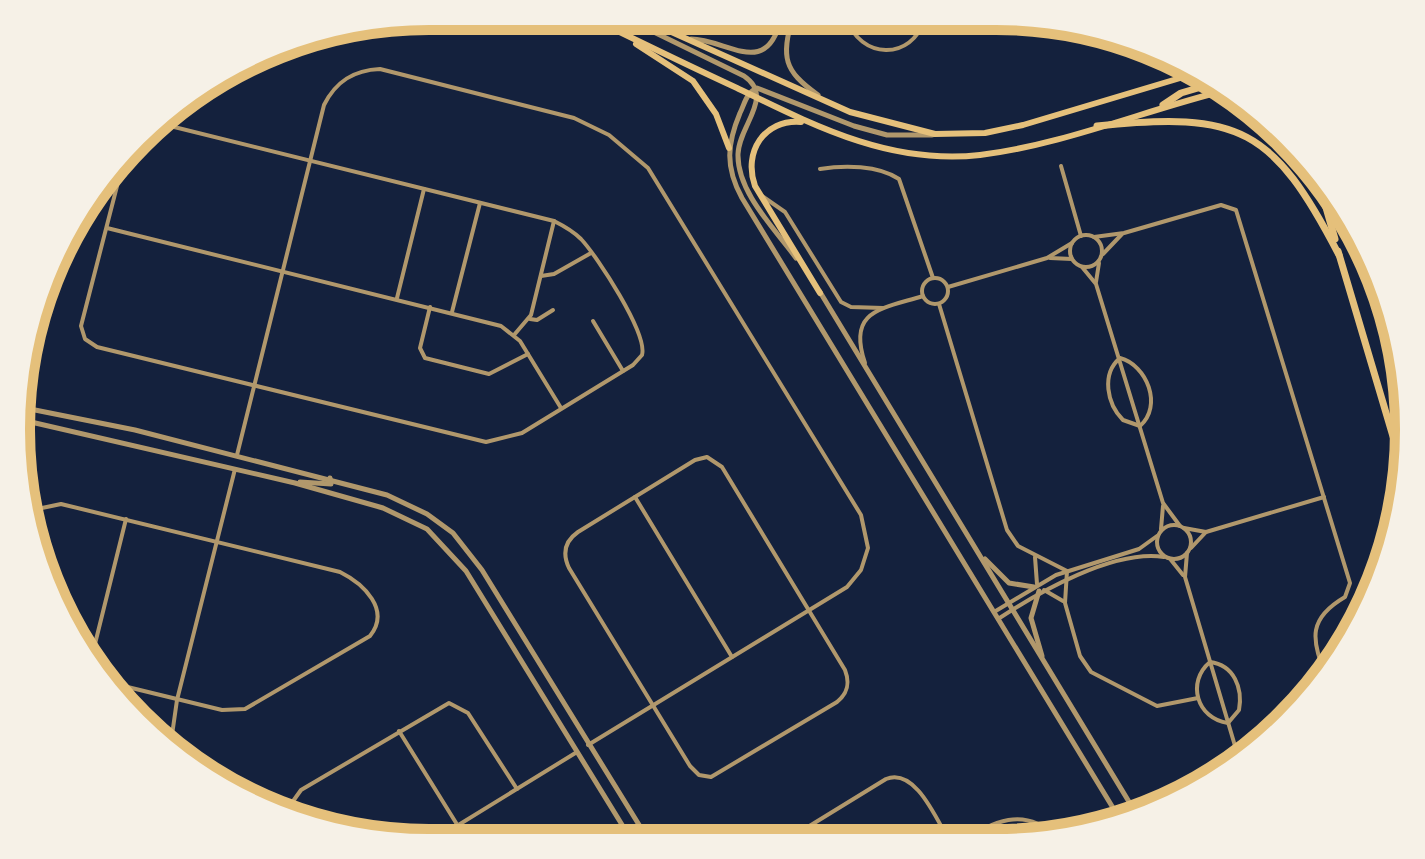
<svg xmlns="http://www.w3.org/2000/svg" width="1425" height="859" font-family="Jost,sans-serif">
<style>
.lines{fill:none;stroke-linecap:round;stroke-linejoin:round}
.minor{stroke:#b1986c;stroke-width:4}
.tertiary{stroke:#b1986c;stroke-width:5}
.secondary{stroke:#e5c07b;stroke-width:6}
.motorway{stroke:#e5c07b;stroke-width:7}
.rim{fill:none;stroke:#e5c07b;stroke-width:10}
</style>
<rect width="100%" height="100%" fill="#14213d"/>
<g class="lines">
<g class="minor">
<path d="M 847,18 C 859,60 913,61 924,19"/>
<path d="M 124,159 L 81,326 L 85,339 L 97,347 L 486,442 L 522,433 L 633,365 L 642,355 C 648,334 597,256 581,239 C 573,231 564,226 554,221 L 158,123"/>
<polyline points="1061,166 1081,236"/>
<path d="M 820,169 C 844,165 878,165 899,179 L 933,278"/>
<polyline points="762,196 785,212 841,302 851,307 883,308"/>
<polyline points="107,228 501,326 520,341 561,408"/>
<circle cx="1086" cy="251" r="16"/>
<path d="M 1094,237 L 1124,233 L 1221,205 L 1236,210 L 1350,583 L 1345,597 C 1309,618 1310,638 1326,676"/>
<polyline points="1103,254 1122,234"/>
<polyline points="1050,258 1072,259"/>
<polyline points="1082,267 1096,284 1163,503 1180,526"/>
<polyline points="541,276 554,274 591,253"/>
<circle cx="935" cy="291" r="13"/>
<polyline points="1096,282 1099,263"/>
<polyline points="948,287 1047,258 1072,243"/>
<polyline points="397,298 424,189"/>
<polyline points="939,304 1007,530 1018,546 1067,571 1065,603 1080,656 1091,672 1157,706 1198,698"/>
<polyline points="430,307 420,348 425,358 489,374 528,354"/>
<polyline points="452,312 480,203"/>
<polyline points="530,319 537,320 553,310"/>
<polyline points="593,321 623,371"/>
<polyline points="514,335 531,315 554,221"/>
<path d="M 1120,358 C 1147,365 1163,406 1140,426 L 1123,420 C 1107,404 1101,374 1120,358 Z"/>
<path d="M 865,363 C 847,310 881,309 923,296"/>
<path d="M 237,455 L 324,105 C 336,81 354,70 380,69 L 574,118 L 609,135 L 648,168 L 861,515 L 868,548 L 861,570 L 847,587 L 588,745"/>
<path d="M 707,457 L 722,467 L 845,670 C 850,683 848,693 837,702 L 711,777 L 699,775 L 690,766 L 569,568 C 562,553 565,541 578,532 L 695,460 Z"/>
<polyline points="635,497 732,657"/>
<path d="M 32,524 L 42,508 L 61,504 L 340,572 C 364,584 391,610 370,636 L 245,709 L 222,710 L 107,682"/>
<circle cx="1174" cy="542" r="17"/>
<polyline points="1184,528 1206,532 1324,497"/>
<polyline points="1161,529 1163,506"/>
<polyline points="1191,548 1206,532"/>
<polyline points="1187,553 1185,577 1238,756"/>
<polyline points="1035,557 1037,584"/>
<polyline points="1171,560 1183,575"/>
<polyline points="1044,590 1063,601"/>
<polyline points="994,612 1056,575 1139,549 1157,536"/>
<path d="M 998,619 C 1039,592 1114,549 1164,557"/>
<path d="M 1210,662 C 1234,665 1243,688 1239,710 L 1228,723 C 1197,719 1186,682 1210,662 Z"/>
<polyline points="90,664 126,519"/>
<polyline points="399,731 458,826"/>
<polyline points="170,749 177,700 235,469"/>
<polyline points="293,817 291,804 301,790 449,703 468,713 517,789"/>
<polyline points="434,840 577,752"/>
<path d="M 785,841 L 886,779 C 916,767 937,821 950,842"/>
<path d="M 960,842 C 993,822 1024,805 1056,837"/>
</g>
<g class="tertiary">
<path d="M 623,17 L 744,76 C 775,97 739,125 738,154 C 737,192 775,229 796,258"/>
<path d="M 792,18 C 782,58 783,70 818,95"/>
<path d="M 691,39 C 727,39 767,80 781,18"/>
<path d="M 932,135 L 887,135 L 854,126 L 757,88 C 746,93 745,103 740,113 C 727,144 725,167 742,198 L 1121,821"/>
<polyline points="820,292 1137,815"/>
<polyline points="20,407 135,430 387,495 427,514 453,533 482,570 649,841"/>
<polyline points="18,419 295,483 383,508 427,529 466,571 632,841"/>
<polyline points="300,482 331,484 330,478"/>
<polyline points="985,559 1009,583 1034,587"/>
<polyline points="1039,591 1031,618 1042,656"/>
</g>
<g class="secondary">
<path d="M 589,17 C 638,41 687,65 737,88 C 815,126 890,165 980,155 C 1063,145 1145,110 1227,90"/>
<polyline points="638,17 850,112 935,134 985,133 1023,125 1197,73"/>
<polyline points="636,44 693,81 716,114 729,148"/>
<path d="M 801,122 C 764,119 743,152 755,186 L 820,293"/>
<polyline points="20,403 29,409"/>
</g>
<g class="motorway">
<polyline points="1163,105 1181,93 1215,83"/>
<path d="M 1097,126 C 1240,111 1273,128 1339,255"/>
<polyline points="1319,183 1335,239"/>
<polyline points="1347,215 1404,399"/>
<polyline points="1338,251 1400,460"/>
</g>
</g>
<path d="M0 0H1425V859H0ZM429 30H996A399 399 0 0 1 1395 429V430A399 399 0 0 1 996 829H429A399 399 0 0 1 30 430V429A399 399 0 0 1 429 30Z" fill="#f6f1e7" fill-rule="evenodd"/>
<path class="rim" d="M429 30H996A399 399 0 0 1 1395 429V430A399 399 0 0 1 996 829H429A399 399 0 0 1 30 430V429A399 399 0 0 1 429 30Z"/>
</svg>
